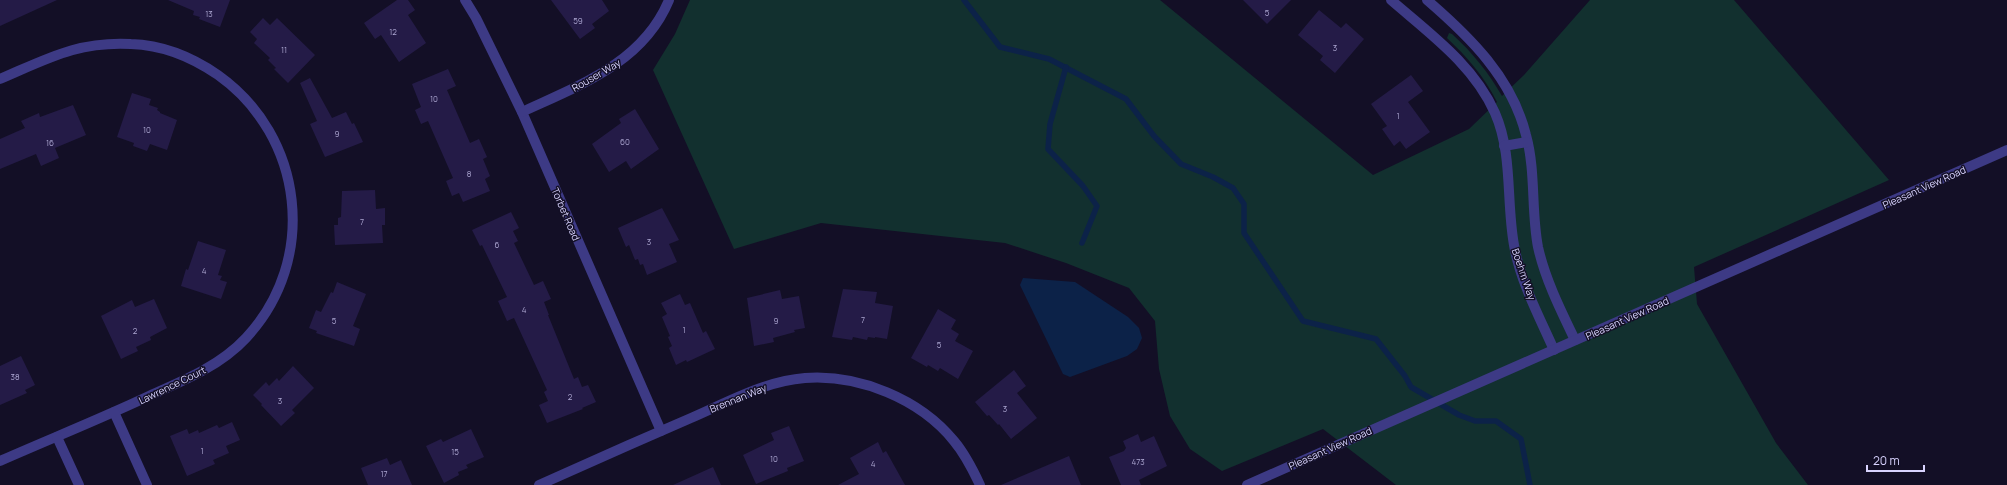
<svg xmlns="http://www.w3.org/2000/svg" width="2007" height="485" font-family="Manrope,sans-serif">
<style>
.green{fill:#12302f}
.water{fill:#0c2248}
.lines{fill:none;stroke-linecap:round;stroke-linejoin:round}
.stream{stroke:#0c2248;stroke-width:5.5}
.building{fill:#241b47}
.minor{stroke:#3d3a85;stroke-width:10}
.labels{text-anchor:middle;dominant-baseline:central;stroke-width:3;stroke-linejoin:round;paint-order:stroke}
.number-label{font-size:8px;fill:#aca6d1}
.street-label{font-size:10px;fill:#d9d4ff;stroke:#130f26}
</style>
<rect width="100%" height="100%" fill="#130f26"/>
<path class="green" d="M 690,0 L 1160,0 L 1373,175 L 1469,129 L 1497,102 C 1484,76 1467,57 1447,38 L 1449,33 L 1452,34 C 1473,53 1488,72 1502,96 L 1524,75 L 1590,0 L 1734,0 L 1889,180 L 1694,267 L 1697,304 L 1776,443 L 1808,485 L 1396,485 L 1323,429 L 1222,471 L 1190,449 L 1170,416 L 1159,369 L 1155,321 L 1129,288 L 1066,263 L 1005,243 L 821,223 L 734,249 L 653,70 L 675,34 Z"/>
<polygon class="water" points="1023,278 1075,282 1128,317 1139,328 1142,338 1137,349 1127,356 1070,377 1063,374 1020,285"/>
<g class="lines">
<g class="stream">
<polyline points="964,0 1000,47 1049,59 1126,99 1154,136 1181,164 1213,177 1233,188 1244,204 1244,233 1303,321 1376,339 1405,376 1411,387 1459,415 1475,421 1496,421 1521,439 1530,485"/>
<polyline points="1066,67 1050,124 1048,149 1083,186 1097,206 1082,243"/>
</g>
</g>
<g class="building">
<polygon points="0,0 57,0 0,26"/>
<polygon points="168,0 230,0 220,27 199,19 200,17 193,15 194,11"/>
<polygon points="397,0 408,0 415,10 408,15 426,43 399,62 381,35 375,39 364,23"/>
<polygon points="551,0 602,0 609,11 592,24 595,28 580,39"/>
<polygon points="1243,0 1291,0 1267,24"/>
<polygon points="1319,10 1341,28 1346,23 1364,39 1335,73 1320,60 1323,56 1298,35"/>
<polygon points="263,18 270,25 277,18 315,55 288,83 274,69 276,68 268,60 270,58 254,43 257,39 250,32"/>
<polygon points="448,69 456,86 447,90 470,143 479,139 487,157 483,159 490,176 485,179 490,191 463,202 459,193 452,196 446,181 453,178 428,121 421,124 415,110 421,107 412,84"/>
<polygon points="1411,75 1423,91 1408,102 1430,132 1406,149 1400,141 1394,146 1382,129 1387,126 1371,104"/>
<polygon points="310,78 332,118 346,112 352,124 354,123 363,142 325,157 310,124 317,121 300,83"/>
<polygon points="132,93 151,99 149,105 158,108 157,110 160,112 160,113 177,120 167,150 150,144 147,151 133,146 134,143 117,137"/>
<polygon points="73,105 86,135 55,148 59,158 41,166 36,154 0,169 0,139 25,128 21,121 39,113 40,117"/>
<polygon points="635,109 659,149 631,169 626,161 609,172 592,144 621,123 619,119"/>
<polygon points="375,190 376,209 385,208 385,225 382,225 383,243 335,245 334,225 338,225 338,218 341,217 342,191"/>
<polygon points="662,208 679,240 669,244 677,262 647,275 643,264 640,265 638,259 635,260 629,245 626,247 618,228"/>
<polygon points="511,212 519,228 513,231 518,241 514,243 534,285 543,281 551,299 544,302 549,315 548,315 574,379 578,377 582,387 588,385 596,402 582,408 583,409 547,423 539,405 548,401 544,392 547,390 514,318 507,321 498,301 507,297 482,245 480,246 472,230"/>
<polygon points="198,241 226,250 218,275 222,276 220,280 227,282 221,299 181,286 186,269 188,270"/>
<polygon points="337,282 366,294 353,326 360,329 354,346 316,333 317,331 309,328 316,310 321,312 331,292 333,293"/>
<polygon points="843,289 877,292 875,303 893,306 887,339 875,337 875,338 868,337 867,340 853,337 852,340 832,337"/>
<polygon points="780,290 782,299 799,296 805,328 794,330 795,332 773,338 774,342 754,346 747,298"/>
<polygon points="680,294 685,305 690,303 703,333 706,331 715,349 687,362 686,360 676,365 669,348 672,346 668,337 670,336 662,317 667,314 661,303"/>
<polygon points="154,299 167,328 150,337 151,340 136,347 138,351 121,359 101,316 132,300 135,307"/>
<polygon points="938,309 956,320 951,329 959,334 955,341 973,351 958,379 940,368 938,371 928,365 927,367 911,358"/>
<polygon points="21,356 35,385 25,390 27,393 0,405 0,366"/>
<polygon points="293,366 314,388 292,410 295,413 281,426 261,405 262,404 253,395 266,382 269,386 277,378 279,381"/>
<polygon points="1014,370 1026,386 1017,393 1037,418 1011,439 999,424 998,425 989,415 987,416 975,402"/>
<polygon points="232,422 240,440 226,446 229,453 213,460 215,464 187,476 170,436 187,429 189,434 198,430 199,433 217,425 219,428"/>
<polygon points="789,426 804,461 787,468 788,471 756,484 743,455 774,440 771,433"/>
<polygon points="471,429 484,457 466,465 468,468 458,472 459,475 444,483 426,446 441,439 443,442"/>
<polygon points="1138,434 1141,442 1154,436 1167,466 1139,480 1141,485 1121,485 1109,457 1124,451 1126,448 1123,441"/>
<polygon points="878,442 883,453 886,451 905,485 838,485 859,474 850,458"/>
<polygon points="1069,456 1081,485 1001,485"/>
<polygon points="387,458 390,465 401,460 412,485 368,485 361,468"/>
<polygon points="713,467 721,485 673,485"/>
</g>
<g class="lines">
<g class="minor">
<polyline points="465,0 476,18 522,112 661,431"/>
<path d="M 1391,0 C 1429,33 1474,65 1495,113 C 1513,154 1506,201 1514,245 C 1520,281 1539,316 1554,350"/>
<path d="M 1427,0 C 1470,37 1512,78 1526,135 C 1536,171 1531,211 1538,247 C 1545,279 1561,311 1575,340"/>
<path d="M 0,79 C 47,59 78,41 131,44 C 163,45 192,57 218,75 C 304,136 319,260 246,338 C 220,366 183,381 149,396 C 100,419 50,439 0,461"/>
<path d="M 522,112 C 578,86 643,63 669,0"/>
<polyline points="1504,146 1527,142"/>
<polyline points="114,412 147,485"/>
<polyline points="57,437 79,485"/>
<path d="M 539,485 C 590,462 640,440 691,418 C 728,402 765,381 805,378 C 859,374 920,399 954,441 C 965,454 973,470 980,485"/>
<polyline points="1247,485 2007,150"/>
</g>
</g>
<g class="labels">
<g class="number-label">
<text x="1267" y="12">5</text>
<text x="209" y="13">13</text>
<text x="578" y="20">59</text>
<text x="393" y="31">12</text>
<text x="1335" y="47">3</text>
<text x="284" y="49">11</text>
<text x="434" y="98">10</text>
<text x="1398" y="115">1</text>
<text x="147" y="129">10</text>
<text x="337" y="133">9</text>
<text x="625" y="141">60</text>
<text x="50" y="142">16</text>
<text x="469" y="173">8</text>
<text x="362" y="221">7</text>
<text x="649" y="241">3</text>
<text x="497" y="244">6</text>
<text x="204" y="270">4</text>
<text x="524" y="309">4</text>
<text x="863" y="319">7</text>
<text x="334" y="320">5</text>
<text x="776" y="320">9</text>
<text x="684" y="329">1</text>
<text x="135" y="330">2</text>
<text x="939" y="344">5</text>
<text x="15" y="376">38</text>
<text x="570" y="396">2</text>
<text x="280" y="400">3</text>
<text x="1005" y="408">3</text>
<text x="202" y="450">1</text>
<text x="455" y="451">15</text>
<text x="774" y="458">10</text>
<text x="1138" y="461">473</text>
<text x="873" y="463">4</text>
<text x="384" y="473">17</text>
</g>
<g class="street-label">
<text transform="translate(596 75) rotate(-30)">Rouser Way</text>
<text transform="translate(1924 187) rotate(-24)">Pleasant View Road</text>
<text transform="translate(566 214) rotate(67)">Torbet Road</text>
<text transform="translate(1524 274) rotate(71)">Boehm Way</text>
<text transform="translate(1627 318) rotate(-24)">Pleasant View Road</text>
<text transform="translate(172 385) rotate(-26)">Lawrence Court</text>
<text transform="translate(738 398) rotate(-22)">Brennan Way</text>
<text transform="translate(1330 448) rotate(-24)">Pleasant View Road</text>
</g>
</g>
<path d="M1867 465v6h57v-6" fill="none" stroke="#d9d4ff" stroke-width="2"/>
<text x="1873" y="465" font-size="12" fill="#d9d4ff" stroke="#130f26" stroke-width="3" paint-order="stroke">20 m</text>
</svg>
